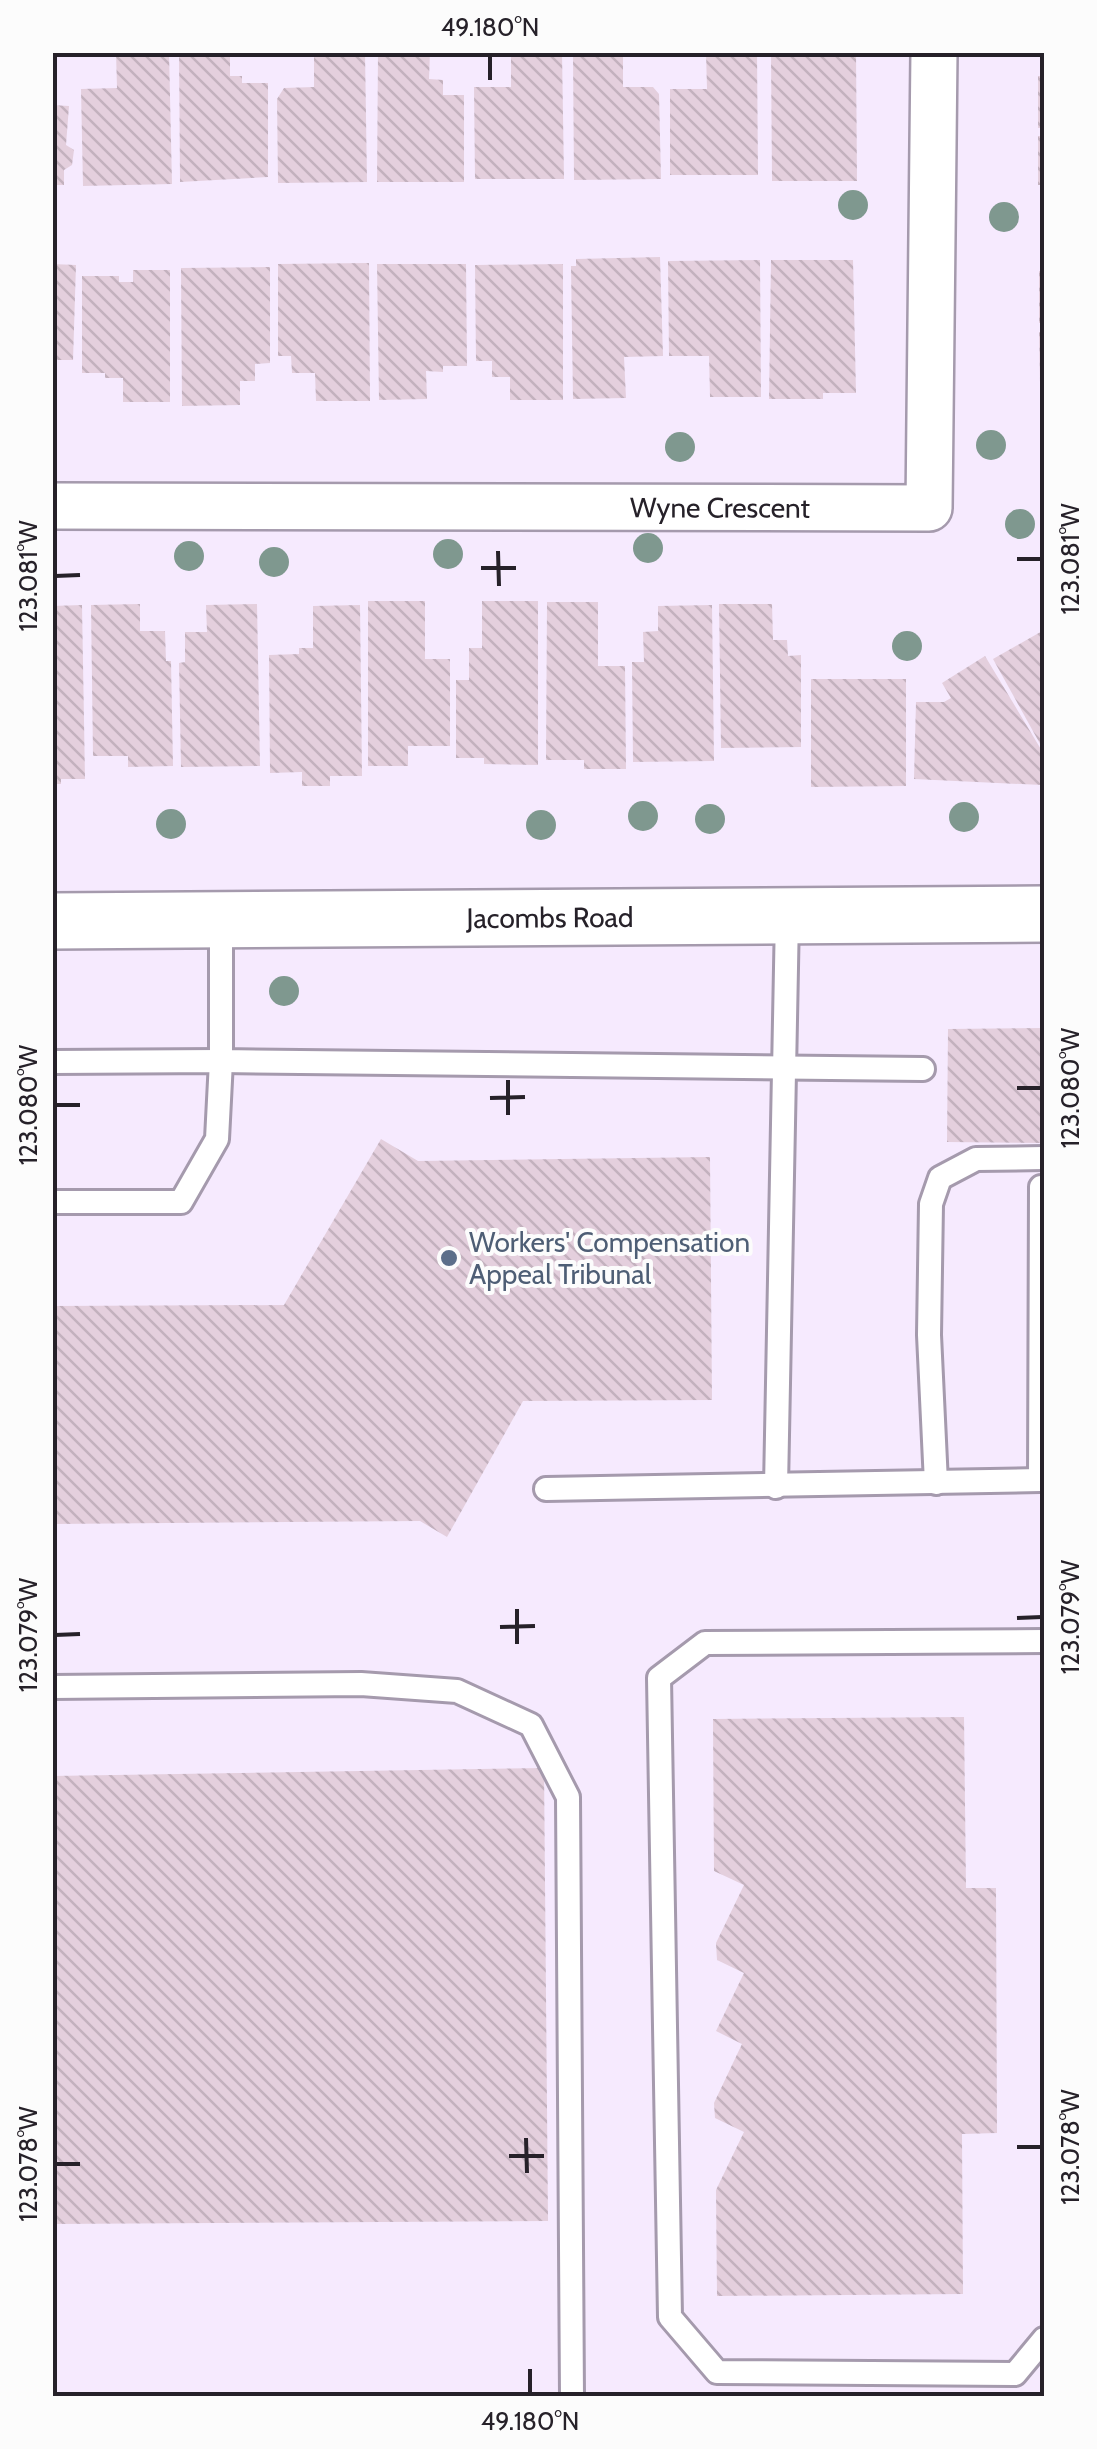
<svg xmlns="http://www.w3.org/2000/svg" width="1097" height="2449" font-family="Cabin,sans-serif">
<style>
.building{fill:url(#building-back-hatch)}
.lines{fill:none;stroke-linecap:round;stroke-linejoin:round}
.lane-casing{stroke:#a59aad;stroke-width:28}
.street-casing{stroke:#a59aad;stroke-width:50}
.secondary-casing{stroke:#a59aad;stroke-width:60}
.lane{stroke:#fff;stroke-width:22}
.street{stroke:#fff;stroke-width:45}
.secondary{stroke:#fff;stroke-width:55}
.tree{fill:#7f988f}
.ticks{fill:none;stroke:#262129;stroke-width:4}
.service-dot{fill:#5c6f8a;stroke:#fcfcfc;stroke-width:4}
.labels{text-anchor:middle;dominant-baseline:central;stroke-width:8;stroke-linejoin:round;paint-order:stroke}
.street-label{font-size:28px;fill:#262129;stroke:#fcfcfc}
.service-label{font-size:28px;fill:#4e5e75;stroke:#fcfcfc;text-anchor:start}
.neatline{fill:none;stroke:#262129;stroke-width:4}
.ticks-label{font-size:25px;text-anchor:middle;fill:#262129}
</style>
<defs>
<pattern id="building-back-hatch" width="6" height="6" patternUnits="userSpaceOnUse" patternTransform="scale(2.5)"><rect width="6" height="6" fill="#e4cfdd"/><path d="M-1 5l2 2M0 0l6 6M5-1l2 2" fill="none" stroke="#c3b1be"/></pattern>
</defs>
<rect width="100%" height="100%" fill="#f6eafe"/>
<g class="building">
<polygon points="116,52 169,52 172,184 83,186 81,89 117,88"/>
<polygon points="179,52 230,52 230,76 242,76 242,83 268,83 268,177 180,182"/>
<polygon points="314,52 365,52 367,182 278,183 277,99 284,88 314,87"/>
<polygon points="378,52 430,52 429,79 443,80 443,95 464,95 464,182 377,182"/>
<polygon points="511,52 562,52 564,179 475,179 474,87 511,87"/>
<polygon points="573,52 623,52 623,87 653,87 659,94 661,179 574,180"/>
<polygon points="706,52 757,52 758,175 670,175 670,89 707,89"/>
<polygon points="771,52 856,52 857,181 772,181"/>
<rect x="1038" y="76" width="6" height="52"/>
<polygon points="52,105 69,106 66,145 74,150 72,165 64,170 64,185 52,185"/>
<rect x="1038" y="136" width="6" height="49"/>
<polygon points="660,257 663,356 624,357 626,398 573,399 571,266 576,266 576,259"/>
<polygon points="760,260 761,397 710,397 709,356 669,356 668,261"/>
<polygon points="771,260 853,260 856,393 823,393 823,399 769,399"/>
<polygon points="369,263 370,401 316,401 315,373 292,373 291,356 278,356 278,264"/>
<polygon points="52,264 76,265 73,360 52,360"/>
<polygon points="377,264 466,264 467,366 443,366 443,372 426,371 427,399 379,400"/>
<polygon points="563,264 563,400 510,400 510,377 492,377 492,361 476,361 475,265"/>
<polygon points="270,267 270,363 255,364 255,381 240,381 240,405 182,406 181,268"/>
<polygon points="133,270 170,270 170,402 123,402 123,378 105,378 105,373 82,373 82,276 119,276 119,282 133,282"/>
<rect x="1039" y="271" width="5" height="52"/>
<polygon points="1039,332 1044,332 1044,383 1040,383"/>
<polygon points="368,601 425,601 425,659 450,659 450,746 408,746 408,766 368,766"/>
<polygon points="482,601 538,601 538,765 484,764 484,758 456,758 456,680 469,680 469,648 482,648"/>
<polygon points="547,602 598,602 598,666 625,666 626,769 584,769 584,760 546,760"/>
<polygon points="140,604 140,631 165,631 166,661 171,661 173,766 128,767 128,756 93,756 91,605"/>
<polygon points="257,604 260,766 181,767 179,663 185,662 185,632 207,632 206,605"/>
<polygon points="719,604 772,604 773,640 787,640 788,656 801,655 801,747 721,748"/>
<polygon points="82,605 85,779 61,779 61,784 52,784 52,606"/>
<polygon points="360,605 362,776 330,776 330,786 302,786 302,772 270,773 269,655 299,654 299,648 313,648 313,606"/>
<polygon points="712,605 714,761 633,762 632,662 644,662 643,632 658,631 658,606"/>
<polygon points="1044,630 1044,751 993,659"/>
<polygon points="985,656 1042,751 1042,785 914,779 916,702 944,702 951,698 942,683"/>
<polygon points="811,679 906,679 906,786 811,787"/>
<polygon points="1044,1028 1044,1143 947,1142 948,1029"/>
<polygon points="381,1139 418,1161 710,1157 712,1400 523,1401 447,1537 420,1521 52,1524 52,1306 284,1305"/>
<polygon points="964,1717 966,1888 996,1888 997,2133 962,2134 963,2294 717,2296 716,2190 744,2132 715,2118 714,2103 742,2044 716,2031 744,1973 717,1960 716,1943 744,1885 714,1871 713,1719"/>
<polygon points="544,1768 548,2221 52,2224 52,1776"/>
</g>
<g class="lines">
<defs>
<g id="lane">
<polyline points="221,920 221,1061 923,1069"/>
<polyline points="52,1062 221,1061 217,1139 181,1202 52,1202"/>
<polyline points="1041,1187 1040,1480 1044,1478"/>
<polyline points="936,1483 929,1335 931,1204 940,1178 976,1159 1044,1158"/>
<polyline points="776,1487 787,916"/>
<polyline points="546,1489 1040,1480"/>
<polyline points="1044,1641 705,1643 659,1678 670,2317 717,2372 1015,2374 1044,2339"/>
<polyline points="52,1687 361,1684 457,1691 531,1725 568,1797 572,2396"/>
</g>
<g id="street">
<path id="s1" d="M 52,506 L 929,508 L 934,52"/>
</g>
<g id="secondary">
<path id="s2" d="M 52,921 L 1044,914"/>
</g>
</defs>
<use href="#lane" class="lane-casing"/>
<use href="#street" class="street-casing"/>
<use href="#secondary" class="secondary-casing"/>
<use href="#lane" class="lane"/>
<use href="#street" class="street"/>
<use href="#secondary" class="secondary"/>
</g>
<g class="tree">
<circle cx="853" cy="205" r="15"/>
<circle cx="1004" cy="217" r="15"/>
<circle cx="991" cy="445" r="15"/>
<circle cx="680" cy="447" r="15"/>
<circle cx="1020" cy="524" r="15"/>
<circle cx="648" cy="548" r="15"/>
<circle cx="448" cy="554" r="15"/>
<circle cx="189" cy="556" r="15"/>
<circle cx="274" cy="562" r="15"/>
<circle cx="907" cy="646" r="15"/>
<circle cx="643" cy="816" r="15"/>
<circle cx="964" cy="817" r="15"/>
<circle cx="710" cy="819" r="15"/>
<circle cx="171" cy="824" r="15"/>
<circle cx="541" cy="825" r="15"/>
<circle cx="284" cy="991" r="15"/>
</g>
<path class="ticks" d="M 490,55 L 490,80M 498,551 L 499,586M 1017,559 L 1042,559M 481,568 L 516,568M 55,576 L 80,575M 508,1080 L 508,1115M 1017,1088 L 1042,1088M 490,1098 L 525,1097M 55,1105 L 80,1105M 517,1609 L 517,1644M 1017,1618 L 1042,1617M 500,1627 L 535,1626M 55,1635 L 80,1634M 526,2138 L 527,2173M 1017,2147 L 1042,2147M 509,2156 L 544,2156M 55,2164 L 80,2164M 530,2369 L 530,2394"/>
<circle class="service-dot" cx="449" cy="1258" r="10"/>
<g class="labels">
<g class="street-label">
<text stroke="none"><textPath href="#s1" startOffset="668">Wyne Crescent</textPath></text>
<text stroke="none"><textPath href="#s2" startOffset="498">Jacombs Road</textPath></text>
</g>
<g class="service-label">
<text x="469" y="1242">Workers' Compensation<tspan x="469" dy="32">Appeal Tribunal</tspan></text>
</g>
</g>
<rect width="1097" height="2449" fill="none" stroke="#fcfcfc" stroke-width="110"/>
<rect x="55" y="55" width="987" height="2339" class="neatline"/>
<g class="ticks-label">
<text x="490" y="36">49.180°N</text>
<text transform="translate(1070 559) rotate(-90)" y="9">123.081°W</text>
<text transform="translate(28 576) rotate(-90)" y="9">123.081°W</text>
<text transform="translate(1070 1088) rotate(-90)" y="9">123.080°W</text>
<text transform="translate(28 1105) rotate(-90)" y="9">123.080°W</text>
<text transform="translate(1070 1617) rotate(-90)" y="9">123.079°W</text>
<text transform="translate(28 1635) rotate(-90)" y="9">123.079°W</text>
<text transform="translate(1070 2147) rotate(-90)" y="9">123.078°W</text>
<text transform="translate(28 2164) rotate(-90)" y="9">123.078°W</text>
<text x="530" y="2430">49.180°N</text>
</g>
</svg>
